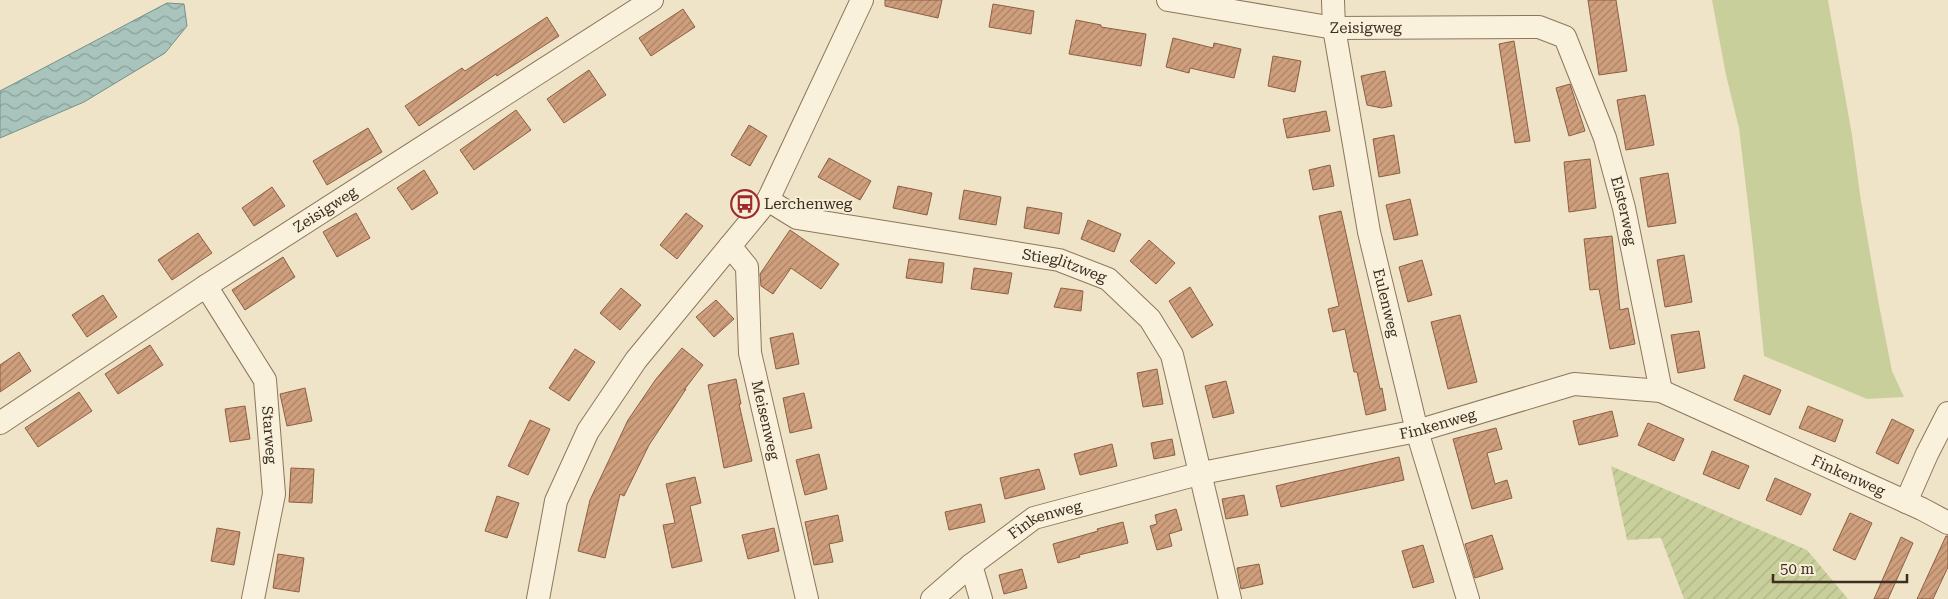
<svg xmlns="http://www.w3.org/2000/svg" width="1948" height="599" font-family="'Roboto Serif',serif">
<style>
.grass{fill:#c9cf9b}
.garden{fill:url(#garden-furrows)}
.water{fill:url(#water-waves);stroke:#6f938a}
.building{fill:url(#building-hatch);stroke:#8d5f41}
.lines{fill:none;stroke-linecap:round;stroke-linejoin:round}
.minor-casing{stroke:#8d765c;stroke-width:24}
.minor{stroke:#faf1dc;stroke-width:22}
.labels{text-anchor:middle;dominant-baseline:central;stroke-width:4;stroke-linejoin:round;paint-order:stroke}
.street-label{font-size:15px;fill:#3d2e20;stroke:#f7eed8}
.poi-label{font-size:15px;fill:#3d2e20;stroke:#f7eed8;text-anchor:start}
</style>
<defs>
<pattern id="garden-furrows" width="10" height="10" patternUnits="userSpaceOnUse" patternTransform="scale(1.25)"><rect width="10" height="10" fill="#c9cf9b"/><path d="M-1 1l2-2M0 10L10 0M9 11l2-2" fill="none" stroke="#aeb285"/></pattern>
<pattern id="water-waves" width="16" height="10" patternUnits="userSpaceOnUse" patternTransform="scale(1.25)"><rect width="16" height="10" fill="#a9c4bc"/><path d="M0 5q4-4 8 0t8 0" fill="none" stroke="#8ba098"/></pattern>
<pattern id="building-hatch" width="6" height="6" patternUnits="userSpaceOnUse" patternTransform="scale(1.25)"><rect width="6" height="6" fill="#cf9f7d"/><path d="M-1 1l2-2M0 6l6-6M5 7l2-2" fill="none" stroke="#a98266"/></pattern>
</defs>
<rect width="100%" height="100%" fill="#f0e4c8"/>
<polygon class="grass" points="1712,0 1828,0 1852,135 1861,201 1879,305 1892,371 1904,397 1867,399 1764,356 1753,247 1739,128 1726,75"/>
<polygon class="garden" points="1611,466 1807,550 1848,599 1684,599 1661,538 1627,540"/>
<polygon class="water" points="167,3 184,4 187,26 165,53 84,102 0,138 0,91"/>
<g class="building">
<polygon points="885,0 942,0 938,18 885,6"/>
<polygon points="1588,0 1616,0 1627,71 1599,75"/>
<polygon points="993,4 1034,11 1031,34 989,27"/>
<polygon points="683,9 695,27 651,56 639,38"/>
<polygon points="547,17 559,36 497,76 496,74 419,126 405,106 462,68 465,71"/>
<polygon points="1076,20 1101,25 1101,27 1146,34 1141,66 1069,54"/>
<polygon points="1173,38 1213,48 1214,43 1241,49 1234,78 1190,68 1189,73 1166,67"/>
<polygon points="1514,41 1530,141 1515,143 1499,44"/>
<polygon points="1273,56 1301,61 1295,92 1268,86"/>
<polygon points="589,70 606,95 564,123 547,99"/>
<polygon points="1385,71 1392,106 1382,108 1367,105 1361,76"/>
<polygon points="1570,84 1585,131 1569,136 1556,88"/>
<polygon points="1645,95 1654,145 1626,150 1617,100"/>
<polygon points="516,110 531,130 474,170 460,150"/>
<polygon points="1326,111 1330,131 1287,138 1283,119"/>
<polygon points="749,125 767,136 750,166 731,155"/>
<polygon points="368,128 382,152 327,185 313,161"/>
<polygon points="1394,135 1400,173 1379,177 1373,139"/>
<polygon points="829,158 871,181 860,200 818,177"/>
<polygon points="1590,159 1596,208 1569,212 1564,162"/>
<polygon points="1330,165 1334,186 1313,190 1309,170"/>
<polygon points="424,170 438,193 412,210 397,188"/>
<polygon points="1668,173 1676,223 1648,227 1640,178"/>
<polygon points="898,186 932,193 927,215 893,208"/>
<polygon points="272,187 285,206 254,226 242,208"/>
<polygon points="964,190 1001,197 996,225 959,219"/>
<polygon points="1410,199 1418,235 1394,240 1386,205"/>
<polygon points="1027,207 1062,213 1059,234 1024,228"/>
<polygon points="1341,211 1380,389 1382,388 1386,410 1366,415 1357,372 1354,372 1345,329 1333,332 1328,309 1339,306 1319,216"/>
<polygon points="356,213 370,238 337,257 323,232"/>
<polygon points="686,213 703,226 677,259 660,245"/>
<polygon points="1088,220 1121,234 1114,252 1081,239"/>
<polygon points="790,230 839,264 821,289 791,268 773,294 761,286 760,274"/>
<polygon points="198,233 212,253 172,280 158,260"/>
<polygon points="1612,236 1620,310 1628,308 1635,344 1610,349 1599,289 1590,290 1584,239"/>
<polygon points="1149,240 1175,263 1156,284 1130,261"/>
<polygon points="1684,255 1692,302 1665,307 1657,260"/>
<polygon points="283,257 295,277 245,310 232,290"/>
<polygon points="909,259 944,263 942,283 906,278"/>
<polygon points="1422,260 1432,295 1408,302 1399,267"/>
<polygon points="974,268 1012,273 1008,294 971,289"/>
<polygon points="1190,287 1213,325 1192,338 1169,301"/>
<polygon points="621,288 641,305 620,330 600,313"/>
<polygon points="1061,288 1083,291 1081,311 1054,307"/>
<polygon points="103,295 117,317 87,337 72,315"/>
<polygon points="716,300 734,319 714,337 696,317"/>
<polygon points="1460,315 1477,382 1448,389 1431,322"/>
<polygon points="1699,331 1705,368 1678,373 1671,335"/>
<polygon points="793,333 799,364 776,369 770,338"/>
<polygon points="150,345 163,365 118,394 105,374"/>
<polygon points="682,348 703,365 684,390 686,389 649,445 624,496 620,494 605,558 578,551 590,500 628,420 656,379"/>
<polygon points="575,349 595,362 569,401 549,388"/>
<polygon points="19,352 31,371 0,392 0,365"/>
<polygon points="1157,369 1163,404 1143,407 1137,373"/>
<polygon points="1744,375 1781,390 1770,415 1734,400"/>
<polygon points="736,379 741,404 739,404 752,461 724,468 708,385"/>
<polygon points="1226,381 1234,413 1213,418 1205,386"/>
<polygon points="305,388 312,421 287,426 280,394"/>
<polygon points="79,392 92,411 38,447 25,428"/>
<polygon points="804,393 812,428 790,433 783,398"/>
<polygon points="245,406 250,439 230,442 225,409"/>
<polygon points="1808,406 1843,420 1835,442 1799,428"/>
<polygon points="1612,411 1618,436 1579,445 1573,421"/>
<polygon points="1892,419 1914,430 1898,464 1876,453"/>
<polygon points="530,420 550,429 528,475 508,466"/>
<polygon points="1648,423 1684,439 1674,461 1638,445"/>
<polygon points="1496,428 1502,449 1487,453 1495,484 1507,480 1512,498 1472,509 1453,439"/>
<polygon points="1172,439 1175,455 1154,459 1151,443"/>
<polygon points="1112,444 1117,466 1080,475 1074,454"/>
<polygon points="1712,451 1749,466 1739,489 1703,474"/>
<polygon points="819,454 827,489 805,495 796,460"/>
<polygon points="1399,457 1404,480 1281,507 1276,486"/>
<polygon points="291,468 314,469 312,503 289,502"/>
<polygon points="1039,469 1045,489 1005,499 1000,478"/>
<polygon points="695,477 701,503 690,506 702,561 672,568 663,525 675,523 666,484"/>
<polygon points="1775,478 1811,494 1801,515 1766,500"/>
<polygon points="1244,495 1248,515 1226,519 1222,499"/>
<polygon points="497,496 519,503 507,538 485,531"/>
<polygon points="981,504 985,522 949,530 945,512"/>
<polygon points="1176,509 1182,530 1169,534 1172,546 1157,550 1150,526 1157,524 1155,515"/>
<polygon points="1850,513 1872,523 1855,560 1833,550"/>
<polygon points="838,515 843,541 829,544 833,562 814,565 805,522"/>
<polygon points="1123,522 1128,543 1079,555 1080,557 1058,563 1053,544 1098,531 1097,529"/>
<polygon points="217,528 240,532 234,565 211,561"/>
<polygon points="774,528 779,551 748,559 742,535"/>
<polygon points="1492,535 1503,569 1475,578 1465,544"/>
<polygon points="1946,536 1948,536 1948,567 1933,599 1917,599"/>
<polygon points="1901,537 1913,543 1888,599 1874,599"/>
<polygon points="1423,545 1434,582 1413,588 1402,551"/>
<polygon points="278,554 304,558 299,592 273,588"/>
<polygon points="1259,564 1263,584 1241,589 1237,568"/>
<polygon points="1022,569 1027,588 1004,594 999,575"/>
</g>
<g class="lines">
<defs>
<g id="minor">
<path id="s1" d="M 1168,0 L 1334,28 L 1539,27 L 1565,37 L 1605,138 L 1624,208 L 1661,391"/>
<path id="s2" d="M 1333,0 L 1334,28 L 1369,232 L 1417,431 L 1468,599"/>
<path id="s3" d="M 768,200 L 797,218 L 1059,260 L 1108,279 L 1150,319 L 1172,355 L 1230,599"/>
<path id="s4" d="M 730,246 L 747,267 L 750,353 L 807,599"/>
<path id="s5" d="M 206,286 L 265,380 L 274,494 L 253,599"/>
<path id="s6" d="M 0,423 L 206,286 L 652,0"/>
<polyline points="1906,502 1927,454 1948,413"/>
<polyline points="971,565 981,599"/>
<polyline points="538,599 556,501 588,431 636,360 768,200 862,0"/>
<path id="s7" d="M 932,599 L 971,565 L 1034,518 L 1202,473 L 1417,431 L 1574,384 L 1661,391 L 1922,509 L 1948,523"/>
</g>
</defs>
<use href="#minor" class="minor-casing"/>
<use href="#minor" class="minor"/>
</g>
<defs>
<symbol id="bus-ring" viewBox="-11 -11 22 22"><circle r="9.5" fill="#f7eed8" stroke="#9e2a2b" stroke-width="1.5"/><path d="M-5-6H5V4H4V6H2V4H-2V6H-4V4H-5ZM-3.5-4V0h7V-4ZM-3.5 1.2v1.5H-2V1.2ZM2 1.2v1.5H3.5V1.2Z" fill="#9e2a2b"/></symbol>
</defs>
<g fill-rule="evenodd">
<use href="#bus-ring" x="729" y="188" width="32" height="32"/>
</g>
<g class="labels">
<g class="street-label">
<text stroke="none"><textPath href="#s1" startOffset="200">Zeisigweg</textPath></text>
<text stroke="none"><textPath href="#s6" startOffset="389">Zeisigweg</textPath></text>
<text stroke="none"><textPath href="#s1" startOffset="585">Elsterweg</textPath></text>
<text stroke="none"><textPath href="#s3" startOffset="306">Stieglitzweg</textPath></text>
<text stroke="none"><textPath href="#s2" startOffset="308">Eulenweg</textPath></text>
<text stroke="none"><textPath href="#s4" startOffset="182">Meisenweg</textPath></text>
<text stroke="none"><textPath href="#s7" startOffset="545">Finkenweg</textPath></text>
<text stroke="none"><textPath href="#s5" startOffset="166">Starweg</textPath></text>
<text stroke="none"><textPath href="#s7" startOffset="980">Finkenweg</textPath></text>
<text stroke="none"><textPath href="#s7" startOffset="140">Finkenweg</textPath></text>
</g>
<g class="poi-label">
<text x="764" y="204">Lerchenweg</text>
</g>
</g>
<path d="M1773 574v8h134v-8" fill="none" stroke="#3d2e20" stroke-width="2.5"/>
<text x="1780" y="574" font-size="15" fill="#3d2e20" stroke="#f7eed8" stroke-width="4" paint-order="stroke">50 m</text>
</svg>
